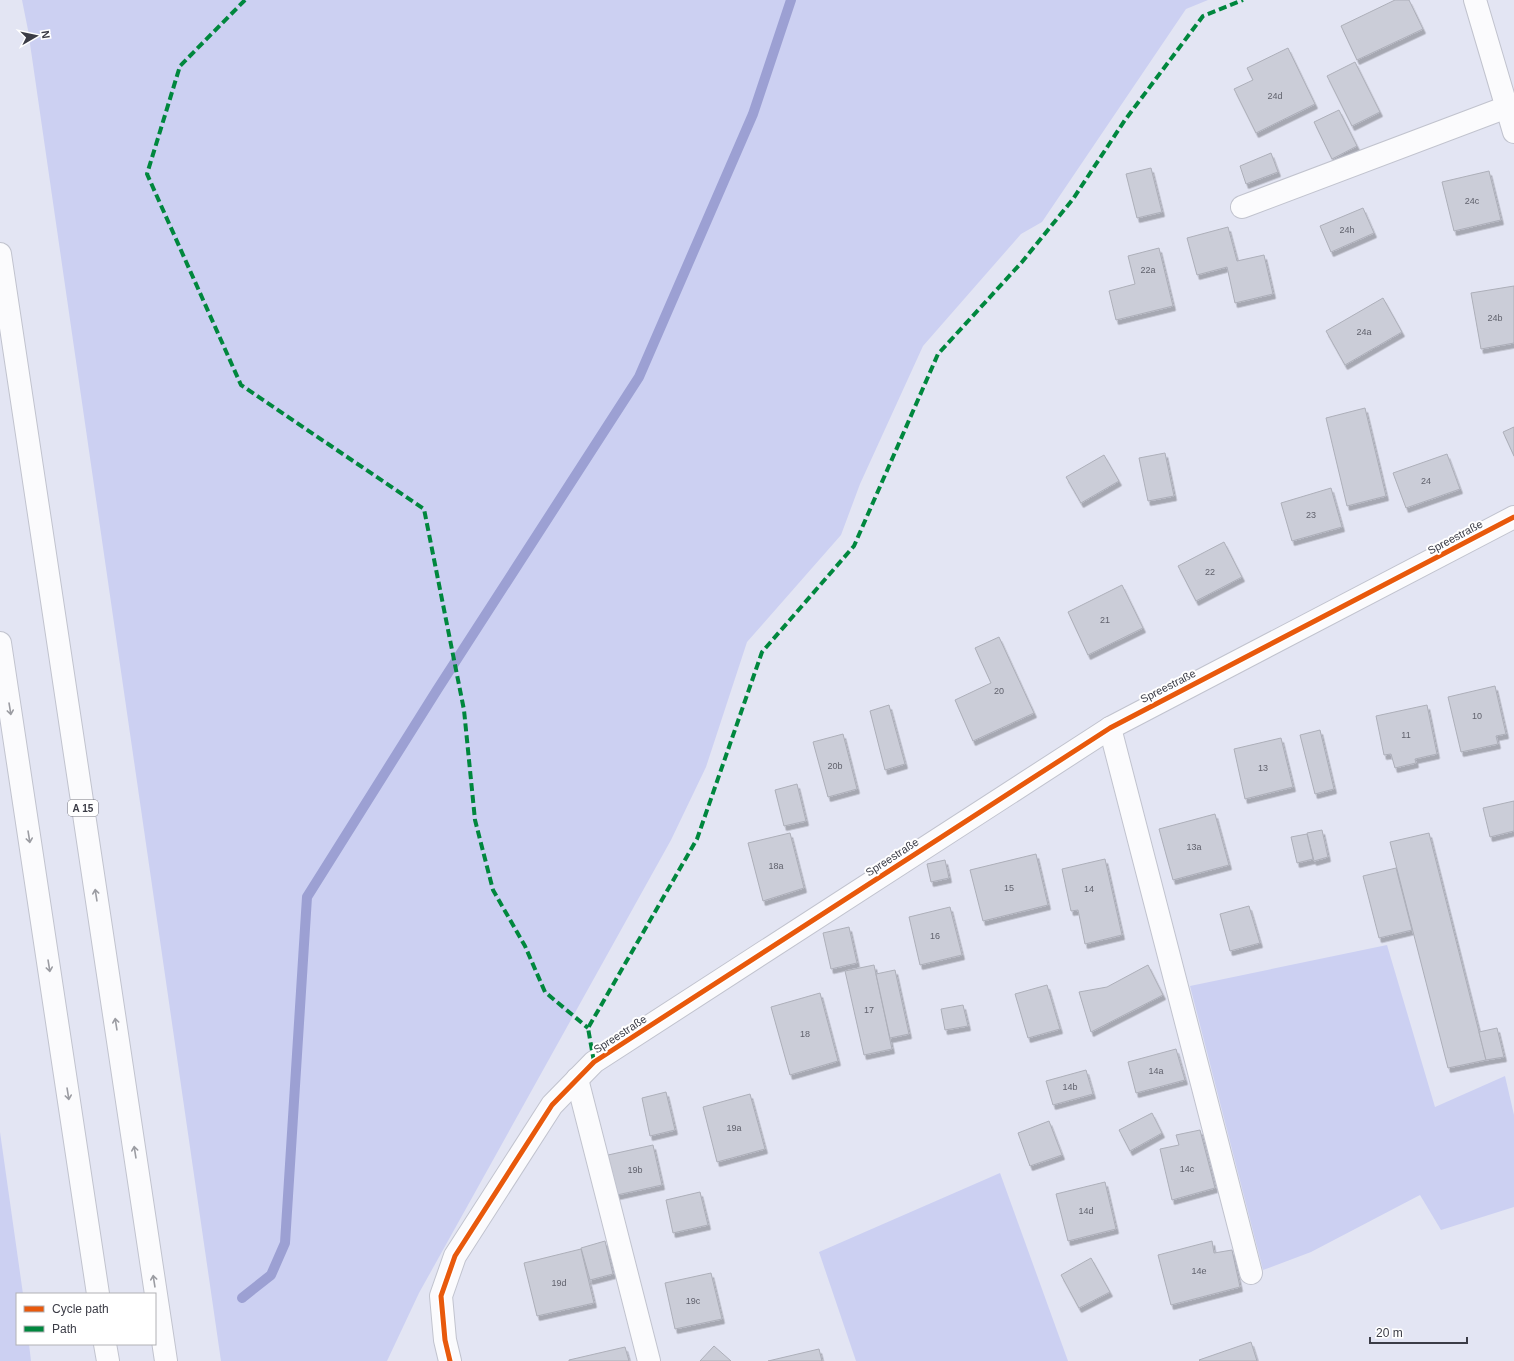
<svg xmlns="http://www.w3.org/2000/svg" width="1514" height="1361" font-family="Helvetica,sans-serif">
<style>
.green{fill:#ccd0f2}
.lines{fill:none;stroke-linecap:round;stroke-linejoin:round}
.stream{stroke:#9ca0d3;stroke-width:10}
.building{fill:#cbcdd8;stroke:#adafb9;filter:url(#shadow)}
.minor-casing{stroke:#c1c3ce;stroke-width:24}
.highway-casing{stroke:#c1c3ce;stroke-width:24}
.minor{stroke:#fbfbfd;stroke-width:22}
.highway{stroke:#fbfbfd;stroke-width:22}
.quiet{stroke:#00873e;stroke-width:4;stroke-dasharray:8 4;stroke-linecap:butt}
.cycleway-casing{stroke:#fff;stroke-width:8}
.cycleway{stroke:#e8590c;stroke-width:5}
.oneway{stroke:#9b9ca2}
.labels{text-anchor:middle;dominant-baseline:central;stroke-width:4;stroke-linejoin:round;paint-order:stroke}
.number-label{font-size:9px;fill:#61626d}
.shield{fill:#fff;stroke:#76767e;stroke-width:1}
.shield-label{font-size:10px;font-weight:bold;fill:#3b3c46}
.street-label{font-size:11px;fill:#3b3c46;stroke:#fff}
</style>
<defs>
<filter id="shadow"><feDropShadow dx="2.5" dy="4.5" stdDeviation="0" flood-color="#0004"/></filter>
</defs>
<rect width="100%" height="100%" fill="#e3e5f3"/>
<g class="green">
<polygon points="22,0 1208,0 1186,9 1042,222 1021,234 923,346 860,484 841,535 747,642 706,767 671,840 419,1293 387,1361 221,1361 28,30"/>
<polygon points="1387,945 1435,1107 1505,1076 1514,1115 1514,1207 1441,1230 1420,1195 1311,1252 1263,1270 1190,986"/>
<polygon points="0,1132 23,1294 17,1294 17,1344 29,1344 31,1361 0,1361"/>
<polygon points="1000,1173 1068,1361 856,1361 819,1252"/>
</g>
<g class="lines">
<polyline class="stream" points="242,1298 271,1275 285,1243 307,897 437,690 639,377 753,114 791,0"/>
</g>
<g class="building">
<polygon points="1395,0 1409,0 1423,29 1357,60 1341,26"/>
<polygon points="1288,48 1315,104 1256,133 1234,89 1253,80 1247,68"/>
<polygon points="1355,62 1380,112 1352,126 1327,76"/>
<polygon points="1339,110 1357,146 1332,159 1314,122"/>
<polygon points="1271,153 1278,172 1246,184 1240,166"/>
<polygon points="1151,168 1162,212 1137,218 1126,174"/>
<polygon points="1489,171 1501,220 1454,231 1442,182"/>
<polygon points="1363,208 1374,233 1331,252 1320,226"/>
<polygon points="1228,227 1237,261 1264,255 1273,294 1235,303 1227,267 1197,275 1187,238"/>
<polygon points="1159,248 1173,306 1116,320 1109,291 1135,284 1128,256"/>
<polygon points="1514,286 1514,343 1481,349 1471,293"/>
<polygon points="1383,298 1402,332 1345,365 1326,331"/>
<polygon points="1365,408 1386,496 1347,506 1326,418"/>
<polygon points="1514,427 1514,456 1503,432"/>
<polygon points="1165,453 1174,496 1148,501 1139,458"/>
<polygon points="1447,454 1460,489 1406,508 1393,473"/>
<polygon points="1104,455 1119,481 1081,503 1066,477"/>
<polygon points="1331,488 1342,527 1292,541 1281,503"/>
<polygon points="1224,542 1242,577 1196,601 1178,566"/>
<polygon points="1122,585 1143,628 1088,655 1068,612"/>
<polygon points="999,637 1034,713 973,741 955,700 991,683 975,648"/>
<polygon points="1495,686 1506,734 1496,736 1498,744 1461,752 1448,697"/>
<polygon points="889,705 905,764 885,770 870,711"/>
<polygon points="1427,705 1437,754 1415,759 1416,763 1395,768 1391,754 1384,755 1376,716"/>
<polygon points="1320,730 1334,789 1315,794 1300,735"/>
<polygon points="843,734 857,789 828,797 813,742"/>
<polygon points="1281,738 1293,787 1245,799 1234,749"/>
<polygon points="797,784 806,821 784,826 775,790"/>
<polygon points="1514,801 1514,831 1490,837 1483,808"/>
<polygon points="1215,814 1229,865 1173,880 1159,829"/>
<polygon points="1322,830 1328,857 1314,861 1307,833"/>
<polygon points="790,833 804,888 763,901 748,843"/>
<polygon points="1429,833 1486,1060 1448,1068 1390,842"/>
<polygon points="1307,834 1313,859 1297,863 1291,837"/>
<polygon points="1036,854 1048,905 983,921 970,870"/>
<polygon points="1105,859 1122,935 1085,944 1078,910 1071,911 1062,869"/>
<polygon points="945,860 949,878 931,882 927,864"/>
<polygon points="1396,868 1412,930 1379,938 1363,876"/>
<polygon points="1249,906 1260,943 1230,951 1220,914"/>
<polygon points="950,907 962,955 920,965 909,917"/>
<polygon points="849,927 857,963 831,969 823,933"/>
<polygon points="874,965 892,1049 864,1055 845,971"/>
<polygon points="1148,965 1163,995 1091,1032 1079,992 1107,987"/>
<polygon points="895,970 909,1034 890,1038 876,974"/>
<polygon points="1047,985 1060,1029 1028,1038 1015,994"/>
<polygon points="820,993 838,1061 790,1075 771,1007"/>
<polygon points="963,1005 968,1026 945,1030 941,1009"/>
<polygon points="1497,1028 1504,1057 1486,1060 1479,1032"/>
<polygon points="1176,1049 1185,1080 1136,1093 1128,1062"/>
<polygon points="1086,1070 1093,1094 1053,1105 1046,1081"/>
<polygon points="666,1092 675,1130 650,1136 642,1098"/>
<polygon points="750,1094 765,1149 717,1162 703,1107"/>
<polygon points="1152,1113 1162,1133 1130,1151 1119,1130"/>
<polygon points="1049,1121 1062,1155 1030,1166 1018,1133"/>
<polygon points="1200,1130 1215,1188 1172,1200 1160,1149 1179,1145 1176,1135"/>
<polygon points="653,1145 662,1185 617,1195 608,1155"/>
<polygon points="1105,1182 1116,1229 1068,1241 1056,1194"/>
<polygon points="700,1192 708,1225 673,1233 666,1200"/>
<polygon points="605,1241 613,1274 590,1280 581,1248"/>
<polygon points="1212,1241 1214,1253 1232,1250 1240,1287 1171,1305 1158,1255"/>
<polygon points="581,1249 594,1303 537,1316 524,1263"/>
<polygon points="1091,1258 1110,1292 1079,1308 1061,1275"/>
<polygon points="711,1273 722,1319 675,1329 665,1283"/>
<polygon points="1251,1342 1257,1361 1200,1361 1199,1360"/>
<polygon points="714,1346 731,1361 700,1361"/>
<polygon points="625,1347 629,1361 569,1361 569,1360"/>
<polygon points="819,1349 822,1361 768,1361"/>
</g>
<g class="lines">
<defs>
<g id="minor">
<polyline points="1475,0 1514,132"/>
<polyline points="1242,207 1507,107"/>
<polyline points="1110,728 1251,1273"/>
<polyline points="577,1079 649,1361"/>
<polyline points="450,1361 445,1340 441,1296 455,1256 552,1105 594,1062 1110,728 1514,517"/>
</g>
<g id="highway">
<polyline points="0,254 166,1361"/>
<polyline points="0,643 98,1294"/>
<polyline points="105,1344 108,1361"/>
</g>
</defs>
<use href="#minor" class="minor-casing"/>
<use href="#highway" class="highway-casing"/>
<use href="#minor" class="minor"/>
<use href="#highway" class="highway"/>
<g class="quiet">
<polyline points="245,0 180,66 147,174 241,385 424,509 464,710 475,820 493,890 525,946 545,992 588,1028"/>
<polyline points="594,1062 588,1028 697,839 762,652 854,546 938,354 1022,262 1073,199 1125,120 1203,16 1243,0"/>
</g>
<defs>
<polyline id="cycleway" points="450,1361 445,1340 441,1296 455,1256 552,1105 594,1062 1110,728 1514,517"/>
</defs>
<use href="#cycleway" class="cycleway-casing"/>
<use href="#cycleway" class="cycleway"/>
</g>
<defs><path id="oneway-shaft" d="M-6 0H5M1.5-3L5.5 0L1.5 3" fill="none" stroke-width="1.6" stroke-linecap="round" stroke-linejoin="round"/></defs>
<g class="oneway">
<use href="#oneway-shaft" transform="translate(10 709) rotate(81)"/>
<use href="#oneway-shaft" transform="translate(29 837) rotate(81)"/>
<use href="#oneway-shaft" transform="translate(96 895) rotate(-99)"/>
<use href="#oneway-shaft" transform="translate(49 966) rotate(81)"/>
<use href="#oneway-shaft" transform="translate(116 1024) rotate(-99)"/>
<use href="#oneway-shaft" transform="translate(68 1094) rotate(81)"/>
<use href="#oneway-shaft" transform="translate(135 1152) rotate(-99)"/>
<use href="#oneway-shaft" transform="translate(154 1281) rotate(-99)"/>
</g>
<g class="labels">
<g class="number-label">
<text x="1275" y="96">24d</text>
<text x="1472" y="201">24c</text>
<text x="1347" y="230">24h</text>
<text x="1148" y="270">22a</text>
<text x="1495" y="318">24b</text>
<text x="1364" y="332">24a</text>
<text x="1426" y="481">24</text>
<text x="1311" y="515">23</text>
<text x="1210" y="572">22</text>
<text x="1105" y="620">21</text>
<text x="999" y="691">20</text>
<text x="1477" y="716">10</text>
<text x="1406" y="735">11</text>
<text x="835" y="766">20b</text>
<text x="1263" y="768">13</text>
<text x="1194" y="847">13a</text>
<text x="776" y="866">18a</text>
<text x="1009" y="888">15</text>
<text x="1089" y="889">14</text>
<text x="935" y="936">16</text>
<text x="869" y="1010">17</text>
<text x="805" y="1034">18</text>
<text x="1156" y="1071">14a</text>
<text x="1070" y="1087">14b</text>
<text x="734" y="1128">19a</text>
<text x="1187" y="1169">14c</text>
<text x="635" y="1170">19b</text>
<text x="1086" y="1211">14d</text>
<text x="1199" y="1271">14e</text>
<text x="559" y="1283">19d</text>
<text x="693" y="1301">19c</text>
</g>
<rect class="shield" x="68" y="800" width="30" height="16" rx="3"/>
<g class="shield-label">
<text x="83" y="808">A 15</text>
</g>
<g class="street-label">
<text transform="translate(1455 537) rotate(-28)">Spreestraße</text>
<text transform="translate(1168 686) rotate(-27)">Spreestraße</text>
<text transform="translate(892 857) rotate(-33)">Spreestraße</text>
<text transform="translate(620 1034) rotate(-33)">Spreestraße</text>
</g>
</g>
<rect x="16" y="1293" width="140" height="52" fill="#ffffff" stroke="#b1b1b5"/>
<rect x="24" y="1306" width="20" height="6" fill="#e8590c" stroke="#b1b1b5"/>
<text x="52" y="1313" font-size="12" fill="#3b3c46">Cycle path</text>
<rect x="24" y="1326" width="20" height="6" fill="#00873e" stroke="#b1b1b5"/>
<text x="52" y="1333" font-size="12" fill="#3b3c46">Path</text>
<g transform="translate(36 36) rotate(81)" stroke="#ffffff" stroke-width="3" paint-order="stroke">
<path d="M0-3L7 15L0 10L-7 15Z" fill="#3b3c46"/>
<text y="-6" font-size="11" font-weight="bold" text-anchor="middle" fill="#3b3c46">N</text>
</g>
<path d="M1370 1337v6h97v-6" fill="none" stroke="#3b3c46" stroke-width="2"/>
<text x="1376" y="1337" font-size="12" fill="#3b3c46" stroke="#ffffff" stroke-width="3" paint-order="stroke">20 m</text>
</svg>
